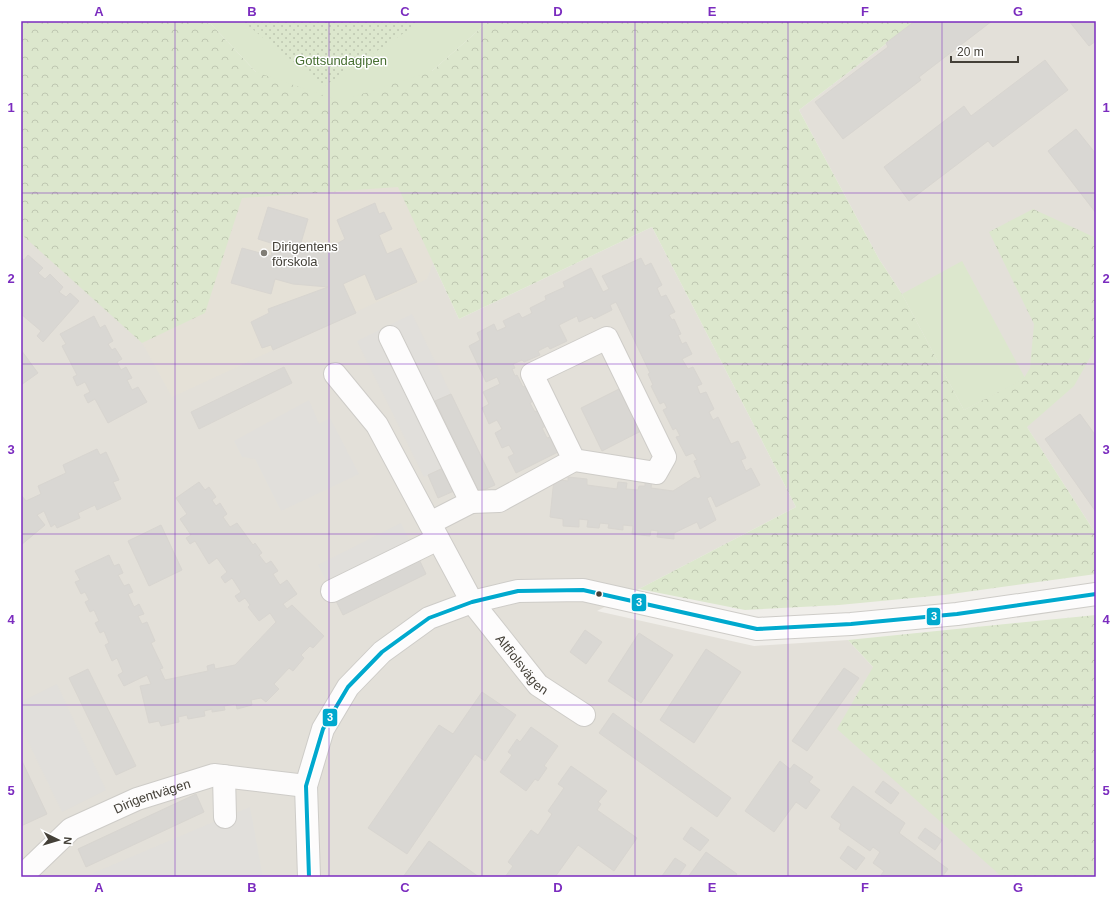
<svg xmlns="http://www.w3.org/2000/svg" width="1117" height="898" font-family="Arial,sans-serif">
<style>
.residential{fill:#e3e0d9}
.education{fill:#e5e1d7}
.forest{fill:url(#forest-crowns)}
.park{fill:#dce7cd}
.garden{fill:url(#garden-dots)}
.parking{fill:#e1dfdb}
.building{fill:#d9d7d3;stroke:#d8d5d0}
.lines{fill:none;stroke-linecap:round;stroke-linejoin:round}
.minor-casing{stroke:#ceccc8;stroke-width:24}
.minor{stroke:#fdfcfc;stroke-width:22}
.bus-1-casing{stroke:#fff;stroke-width:7}
.bus-1{stroke:#00a9ce;stroke-width:4}
.grid{fill:none;stroke:#7b2cbf;stroke-width:1;stroke-opacity:0.55}
.poi-dot{fill:#807d76;stroke:#fff;stroke-width:1.5}
.bus-dot{fill:#444038;stroke:#fff;stroke-width:1.5}
.labels{text-anchor:middle;dominant-baseline:central;stroke-width:3;stroke-linejoin:round;paint-order:stroke}
.park-label{font-size:13px;fill:#476f32;stroke:#fff}
.poi-label{font-size:13px;fill:#444038;stroke:#fff;text-anchor:start}
.street-label{font-size:13px;fill:#444038;stroke:#fff}
.line-badge{stroke:#fff;stroke-width:1.5}
.badge-label{font-size:11px;text-anchor:middle;font-weight:bold;fill:#fff}
.neatline{fill:none;stroke:#7b2cbf;stroke-width:1.5}
.grid-label{font-size:13px;text-anchor:middle;font-weight:bold;fill:#7b2cbf}
</style>
<defs>
<pattern id="forest-crowns" width="20" height="18" patternUnits="userSpaceOnUse"><rect width="20" height="18" fill="#dce7cd"/><path d="M2 6a3 3 0 1 1 6 0M12 15a3 3 0 1 1 6 0" fill="none" stroke="#bec7b1"/></pattern>
<pattern id="garden-dots" width="8" height="8" patternUnits="userSpaceOnUse"><rect width="8" height="8" fill="#dce7cd"/><path d="M2 2h.1M6 6h.1" fill="none" stroke="#bec7b1" stroke-width="1.8" stroke-linecap="round"/></pattern>
</defs>
<rect width="100%" height="100%" fill="#f0eeea"/>
<g class="residential">
<polygon points="916,21 1096,21 1096,534 1003,390 964,410 902,294 879,259 799,110"/>
<polygon points="398,187 459,319 652,227 796,507 597,611 754,646 848,640 873,667 1044,877 21,877 21,234"/>
</g>
<polygon class="education" points="431,97 466,169 427,279 172,397 79,227"/>
<g class="forest">
<polygon points="21,21 199,21 211,24 256,72 432,71 489,21 916,21 799,110 879,259 902,294 964,410 1024,378 1030,368 1034,324 989,232 1033,209 1094,237 1096,241 1096,347 1074,386 1027,427 1096,534 1096,574 944,595 839,605 745,610 639,589 796,507 652,227 459,319 398,187 242,198 205,313 142,343 21,234"/>
<polygon points="1096,615 1096,877 1002,877 837,729 873,667 848,640"/>
</g>
<g class="park">
<polygon points="199,21 489,21 432,71 340,101 256,72 211,24"/>
<polygon points="962,261 1025,378 964,410 902,294"/>
</g>
<polygon class="garden" points="242,21 422,21 324,86"/>
<g class="parking">
<polygon points="412,314 495,485 459,502 443,468 424,477 357,341"/>
<polygon points="309,400 319,424 330,418 359,474 281,511 255,459 242,457 234,441"/>
<polygon points="401,523 418,557 335,599 318,565"/>
<polygon points="57,684 106,790 62,812 21,727 21,702"/>
<polygon points="250,807 263,877 84,877 225,817"/>
</g>
<g class="building">
<polygon points="915,21 992,21 919,77 921,80 843,139 815,102 888,47 886,43"/>
<polygon points="1069,21 1096,21 1096,41 1089,46"/>
<polygon points="1045,60 1068,90 993,147 988,141 909,201 884,167 964,106 971,116"/>
<polygon points="1076,129 1096,154 1096,213 1048,151"/>
<polygon points="375,203 379,214 384,212 392,229 379,235 387,254 401,248 417,282 376,300 365,274 343,284 356,313 273,350 271,345 262,348 251,322 269,313 268,309 328,287 293,284 275,279 271,294 231,283 242,248 271,256 274,244 258,239 268,207 308,219 300,246 309,249 319,243 330,248 345,239 337,220"/>
<polygon points="28,255 43,268 38,273 45,279 50,274 63,287 59,292 66,297 70,293 79,301 43,342 37,336 41,331 21,314 21,257 24,260"/>
<polygon points="641,258 645,266 651,263 662,285 657,288 661,297 666,295 675,312 669,315 672,320 674,319 681,334 678,335 682,344 686,342 692,354 682,359 688,369 693,367 702,384 697,386 700,394 706,392 714,409 709,412 713,420 718,417 731,444 738,441 746,458 741,460 746,471 751,468 760,485 716,507 711,496 707,498 716,520 700,529 697,522 674,533 674,539 657,537 658,531 651,530 650,536 632,534 633,526 623,525 623,530 608,528 609,524 600,523 599,528 587,527 588,520 579,519 579,527 563,526 563,519 550,517 554,479 568,481 568,477 587,479 587,485 617,489 618,482 627,483 626,489 638,490 639,486 645,486 645,480 652,481 651,488 673,491 695,477 698,479 701,477 694,461 697,460 693,453 686,456 676,437 680,436 676,428 673,430 663,410 667,408 664,402 660,404 651,386 653,385 648,374 650,373 616,302 610,305 612,310 594,319 592,316 579,322 577,316 559,325 567,341 550,349 548,346 538,351 540,355 524,362 522,360 513,364 515,368 512,369 515,376 517,375 523,387 525,386 533,401 530,403 535,412 538,410 546,426 542,428 547,438 551,437 558,452 516,473 508,457 514,454 509,445 502,448 495,433 502,429 497,420 489,424 482,408 489,404 483,392 500,384 497,377 486,382 469,346 480,340 477,333 494,324 497,331 506,327 503,321 519,313 522,318 532,313 530,308 546,300 545,296 565,287 563,282 591,268 603,292 609,289 602,276"/>
<polygon points="94,316 100,328 105,325 113,341 108,344 112,350 115,348 122,359 117,362 121,370 126,367 132,378 127,380 132,390 138,387 147,402 108,423 95,399 88,403 84,395 90,392 85,382 77,386 73,377 77,375 62,346 66,344 60,334"/>
<polygon points="21,350 38,373 21,385"/>
<polygon points="284,367 292,383 199,429 191,412"/>
<polygon points="623,387 645,429 602,451 581,408"/>
<polygon points="451,394 495,485 479,492 435,401"/>
<polygon points="1080,414 1096,436 1096,512 1045,439"/>
<polygon points="97,449 100,455 106,452 119,480 113,482 121,499 97,510 95,505 78,513 80,518 57,528 55,524 51,527 44,511 37,515 45,525 21,545 21,495 26,501 41,494 38,486 66,473 63,465"/>
<polygon points="443,468 454,491 438,498 428,475"/>
<polygon points="199,482 205,490 209,487 216,497 212,500 216,506 220,503 227,514 223,517 230,527 237,523 253,545 255,543 262,553 259,555 266,564 271,561 278,571 273,574 280,585 287,580 297,594 283,604 287,609 292,605 324,636 313,648 310,646 301,655 304,658 293,671 289,668 274,684 279,689 266,702 261,698 251,700 252,705 237,709 236,704 224,706 225,710 212,712 212,709 204,711 205,716 188,719 187,715 178,717 179,722 161,726 159,721 149,723 140,686 151,684 147,675 124,686 118,675 123,672 117,658 112,661 105,645 109,643 104,631 100,633 95,623 99,621 94,610 90,612 85,602 89,600 85,592 81,594 75,582 80,580 75,571 109,555 114,566 119,564 123,573 118,575 124,586 129,584 133,592 128,594 134,607 139,604 144,614 138,616 142,624 147,622 155,641 151,643 163,668 160,669 165,680 208,671 207,666 214,664 215,669 235,665 276,622 270,613 259,621 248,607 250,605 245,598 239,602 235,596 241,592 232,578 225,583 221,577 227,572 217,558 209,564 195,541 190,544 186,538 191,535 180,519 187,514 176,498"/>
<polygon points="161,525 182,570 149,586 128,541"/>
<polygon points="418,557 426,574 343,615 335,599"/>
<polygon points="585,630 602,642 586,664 570,652"/>
<polygon points="639,633 673,655 641,703 608,681"/>
<polygon points="706,649 741,672 694,743 660,720"/>
<polygon points="844,668 859,678 807,751 792,741"/>
<polygon points="88,669 136,766 116,775 69,678"/>
<polygon points="482,692 516,715 485,761 475,754 407,854 368,828 439,725 453,734"/>
<polygon points="613,713 731,798 717,817 599,733"/>
<polygon points="531,727 558,746 544,766 547,768 538,781 535,779 526,791 500,772 512,755 508,752 517,739 520,742"/>
<polygon points="21,759 47,814 21,826"/>
<polygon points="780,761 790,769 794,764 813,777 809,782 820,790 806,809 796,802 774,832 745,811"/>
<polygon points="571,766 607,791 598,802 601,804 597,810 637,838 614,871 578,845 555,877 505,877 513,866 508,862 531,830 538,835 552,814 548,811 564,788 558,784"/>
<polygon points="883,781 899,793 891,804 875,792"/>
<polygon points="853,786 905,823 899,833 948,869 942,877 884,877 881,875 884,871 873,863 880,852 873,847 870,851 839,829 841,824 831,817"/>
<polygon points="196,794 204,812 86,867 78,849"/>
<polygon points="691,827 709,840 700,851 683,839"/>
<polygon points="925,828 942,840 935,850 918,838"/>
<polygon points="429,841 479,877 403,877"/>
<polygon points="848,846 865,858 856,870 840,858"/>
<polygon points="706,852 737,874 735,877 688,877"/>
<polygon points="675,858 686,865 678,877 664,877 662,876"/>
</g>
<g class="lines">
<defs>
<g id="minor">
<polyline points="390,337 471,502 430,523"/>
<path id="s1" d="M 335,374 L 377,425 L 472,602 L 538,685 L 584,715"/>
<polyline points="471,502 499,501 574,460 656,473 665,457 607,338 532,374 574,460"/>
<polyline points="332,591 438,539"/>
<polyline points="224,776 225,817"/>
<path id="s2" d="M 21,877 L 71,829 L 137,799 L 214,775 L 306,786"/>
<polyline points="309,877 306,786 323,729 348,687 382,652 429,618 472,602 518,591 583,590 757,629 851,624 957,614 1096,594"/>
</g>
</defs>
<use href="#minor" class="minor-casing"/>
<use href="#minor" class="minor"/>
<defs>
<polyline id="bus-1" points="309,877 306,786 323,729 348,687 382,652 429,618 472,602 518,591 583,590 757,629 851,624 957,614 1096,594"/>
</defs>
<use href="#bus-1" class="bus-1-casing"/>
<use href="#bus-1" class="bus-1"/>
</g>
<path class="grid" d="M 175,21 L 175,877M 329,21 L 329,877M 482,21 L 482,877M 635,21 L 635,877M 788,21 L 788,877M 942,21 L 942,877M 21,193 L 1096,193M 21,364 L 1096,364M 21,534 L 1096,534M 21,705 L 1096,705"/>
<circle class="poi-dot" cx="264" cy="253" r="4"/>
<circle class="bus-dot" cx="599" cy="594" r="3.5"/>
<g class="labels">
<g class="park-label">
<text x="341" y="60">Gottsundagipen</text>
</g>
<g class="poi-label">
<text x="272" y="246">Dirigentens<tspan x="272" dy="15">förskola</tspan></text>
</g>
<g class="street-label">
<text stroke="none"><textPath href="#s1" startOffset="347">Altfiolsvägen</textPath></text>
<text stroke="none"><textPath href="#s2" startOffset="157">Dirigentvägen</textPath></text>
</g>
</g>
<g class="line-badge">
<rect x="631" y="593" width="16" height="19" rx="4" fill="#00a9ce"/>
<rect x="926" y="607" width="15" height="19" rx="4" fill="#00a9ce"/>
<rect x="322" y="708" width="16" height="19" rx="4" fill="#00a9ce"/>
</g>
<g class="badge-label">
<text x="639" y="606">3</text>
<text x="934" y="620">3</text>
<text x="330" y="721">3</text>
</g>
<rect width="1117" height="898" fill="none" stroke="#ffffff" stroke-width="44"/>
<g transform="translate(58 840) rotate(95)" stroke="#ffffff" stroke-width="3" paint-order="stroke">
<path d="M0-3L7 15L0 10L-7 15Z" fill="#444038"/>
<text y="-6" font-size="11" font-weight="bold" text-anchor="middle" fill="#444038">N</text>
</g>
<path d="M951 56v6h67v-6" fill="none" stroke="#444038" stroke-width="2"/>
<text x="957" y="56" font-size="12" fill="#444038" stroke="#ffffff" stroke-width="3" paint-order="stroke">20 m</text>
<rect x="22" y="22" width="1073" height="854" class="neatline"/>
<g class="grid-label">
<text x="99" y="16">A</text>
<text x="252" y="16">B</text>
<text x="405" y="16">C</text>
<text x="558" y="16">D</text>
<text x="712" y="16">E</text>
<text x="865" y="16">F</text>
<text x="1018" y="16">G</text>
<text x="11" y="112">1</text>
<text x="1106" y="112">1</text>
<text x="11" y="283">2</text>
<text x="1106" y="283">2</text>
<text x="11" y="454">3</text>
<text x="1106" y="454">3</text>
<text x="11" y="624">4</text>
<text x="1106" y="624">4</text>
<text x="11" y="795">5</text>
<text x="1106" y="795">5</text>
<text x="99" y="892">A</text>
<text x="252" y="892">B</text>
<text x="405" y="892">C</text>
<text x="558" y="892">D</text>
<text x="712" y="892">E</text>
<text x="865" y="892">F</text>
<text x="1018" y="892">G</text>
</g>
</svg>
